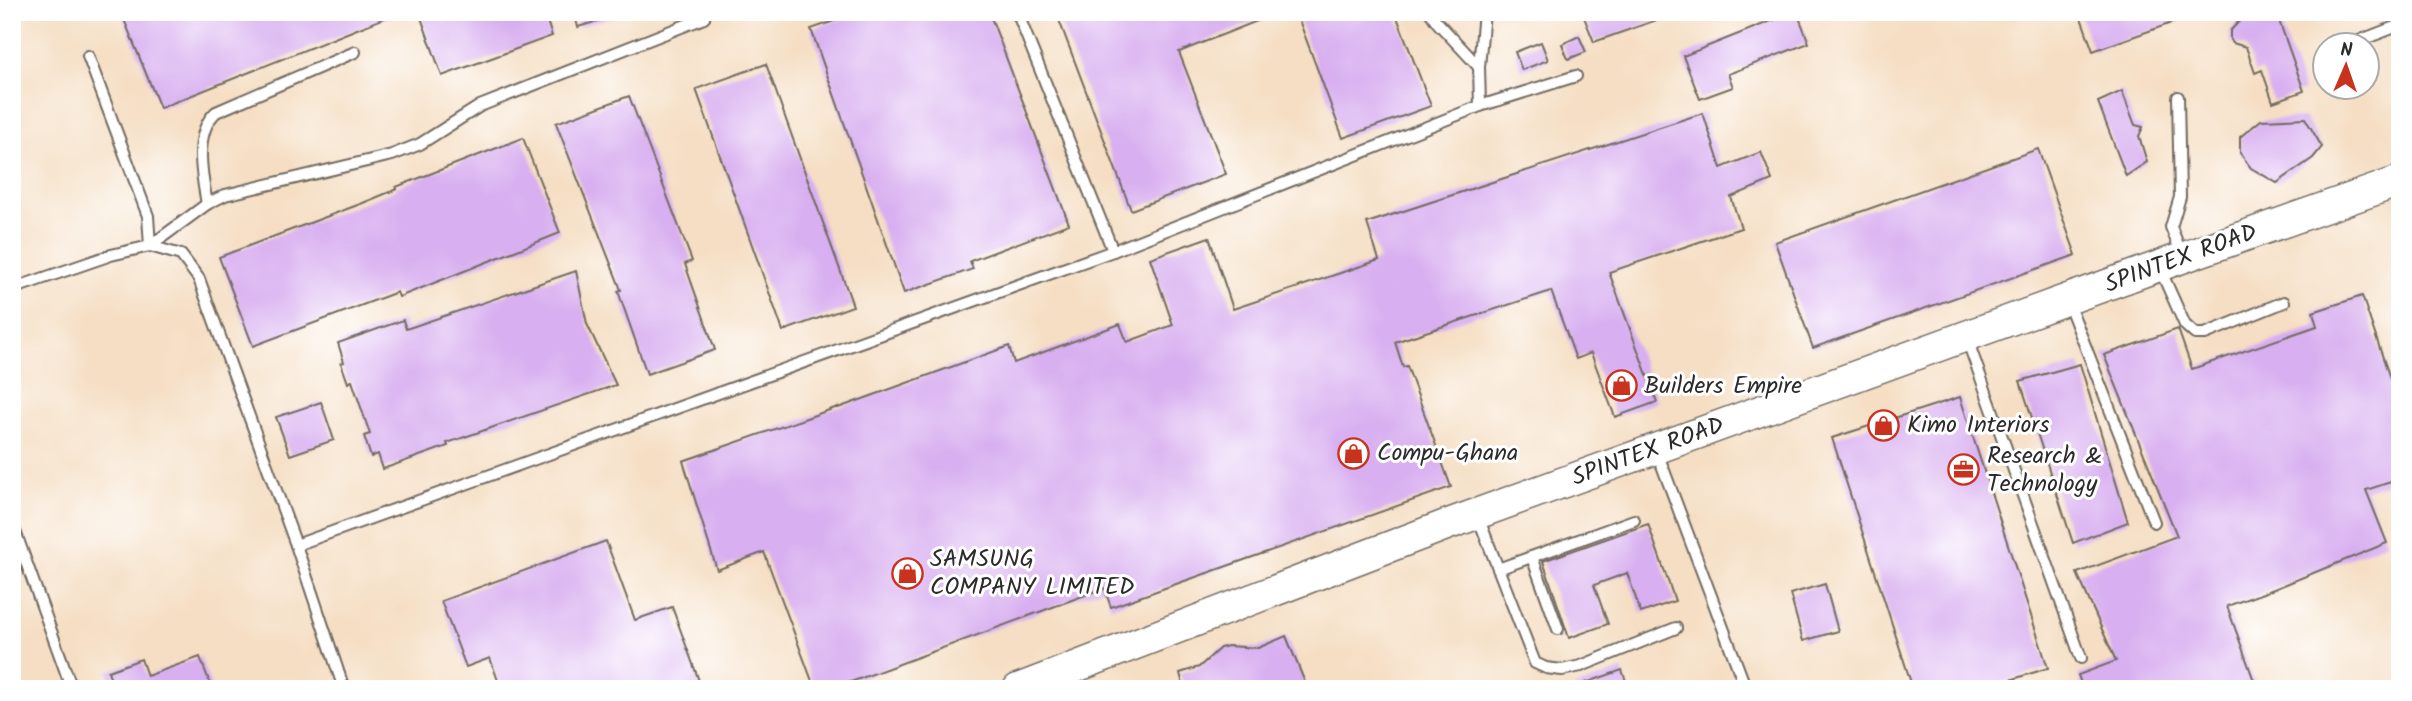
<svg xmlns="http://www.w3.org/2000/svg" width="2412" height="701" font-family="Kalam,sans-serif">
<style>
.building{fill:#d8aff0}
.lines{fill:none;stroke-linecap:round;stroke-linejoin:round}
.service-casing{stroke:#726a60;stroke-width:14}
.secondary-casing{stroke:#726a60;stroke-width:33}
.service{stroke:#fff;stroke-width:10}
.secondary{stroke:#fff;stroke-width:30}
.labels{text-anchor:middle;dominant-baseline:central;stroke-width:6;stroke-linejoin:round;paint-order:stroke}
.street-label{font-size:24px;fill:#2b2b2b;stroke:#fff}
.poi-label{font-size:24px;fill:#2b2b2b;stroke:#fff;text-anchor:start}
</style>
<rect width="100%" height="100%" fill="#fff"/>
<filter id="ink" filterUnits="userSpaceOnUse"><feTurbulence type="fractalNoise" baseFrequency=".0143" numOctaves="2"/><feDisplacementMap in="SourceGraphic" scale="14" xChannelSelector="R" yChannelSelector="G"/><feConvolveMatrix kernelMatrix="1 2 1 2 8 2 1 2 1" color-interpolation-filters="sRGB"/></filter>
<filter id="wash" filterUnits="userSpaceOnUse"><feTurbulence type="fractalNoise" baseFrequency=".00686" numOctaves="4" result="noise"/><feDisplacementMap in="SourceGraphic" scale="28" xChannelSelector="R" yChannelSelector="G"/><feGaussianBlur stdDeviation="1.57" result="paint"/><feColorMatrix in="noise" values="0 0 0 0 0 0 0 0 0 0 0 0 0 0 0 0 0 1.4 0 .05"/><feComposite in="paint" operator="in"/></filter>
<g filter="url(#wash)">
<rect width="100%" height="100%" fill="#f5dec3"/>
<g id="blocks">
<g class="building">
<polygon points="121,12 397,12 397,13 160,108"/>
<polygon points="419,12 544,12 552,36 442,76"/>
<polygon points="574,12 615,12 615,16 578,27"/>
<polygon points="860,12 989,12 1069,224 970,261 973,269 904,293 811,29"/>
<polygon points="1056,12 1280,12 1179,52 1226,174 1131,210"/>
<polygon points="1296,12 1395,12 1431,106 1343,138"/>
<polygon points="1582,12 1673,12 1674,14 1594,42"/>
<polygon points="1794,12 1797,12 1809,43 1728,74 1733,87 1700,99 1683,56"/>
<polygon points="2079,12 2196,12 2197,14 2093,51"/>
<polygon points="2248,12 2276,12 2304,91 2273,102 2262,70 2255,73 2246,47 2233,43 2230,40 2230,31"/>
<polygon points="1579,36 1586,52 1568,59 1562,44"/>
<polygon points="1541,42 1548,60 1522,70 1515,52"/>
<polygon points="766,64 853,306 783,331 696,89"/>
<polygon points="2122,91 2135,125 2143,127 2139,136 2147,162 2126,176 2098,102"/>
<polygon points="629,96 692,261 685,264 715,350 647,374 618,291 621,290 556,123"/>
<polygon points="1703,113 1721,168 1761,152 1772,180 1731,197 1741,228 1609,272 1657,402 1615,417 1591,353 1576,359 1551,291 1395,342 1403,367 1407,366 1451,487 1111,607 1104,588 832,689 815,689 764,552 717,570 683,461 838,407 838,408 1009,346 1014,363 1120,324 1127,342 1173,325 1150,258 1209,237 1233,309 1379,260 1367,223"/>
<polygon points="2305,118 2322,147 2313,158 2277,183 2251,168 2240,153 2240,137 2261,120"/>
<polygon points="523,138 560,233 399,297 397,292 253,346 219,257 363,203 397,189 396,187"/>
<polygon points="2038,149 2076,255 1813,348 1775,242"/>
<polygon points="576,271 587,324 616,385 447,443 448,446 383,469 378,454 371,457 364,436 370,434 352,381 348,383 341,363 344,362 338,343 403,320 406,329"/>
<polygon points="2362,296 2400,408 2400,479 2366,490 2387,543 2274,589 2227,606 2257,689 2083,689 2078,675 2116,661 2077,573 2177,536 2104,355 2178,329 2192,369 2317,326 2313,312"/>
<polygon points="2080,364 2128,522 2073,543 2020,381"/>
<polygon points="1960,397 2048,668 1982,689 1913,689 1832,438"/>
<polygon points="321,402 334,440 290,455 276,417"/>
<polygon points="1648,524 1675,601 1641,613 1627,573 1594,585 1608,624 1569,638 1543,561"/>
<polygon points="606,541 635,620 672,607 702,689 501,689 490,658 466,667 441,601"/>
<polygon points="1825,584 1838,631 1803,641 1790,594"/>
<polygon points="1286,636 1306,685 1298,689 1184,689 1180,673 1199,667 1220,648 1228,646 1258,648"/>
<polygon points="200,657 212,689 114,689 108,671 141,659 147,676"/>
<polygon points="1622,670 1629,689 1575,689 1574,687"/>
</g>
</g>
</g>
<g filter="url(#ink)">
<use href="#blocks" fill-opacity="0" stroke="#726a60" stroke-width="2"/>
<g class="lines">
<defs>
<g id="service">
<polyline points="1017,12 1113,251"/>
<polyline points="1430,12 1437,22 1479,67"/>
<polyline points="1727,14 1734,12"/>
<polyline points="2346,46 2400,25"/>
<polyline points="88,56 148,216 150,246"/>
<polyline points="2178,97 2180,197 2171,227 2182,255"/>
<polyline points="1480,106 1479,67 1484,12"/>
<path d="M 207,204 C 202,176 193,133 216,112 L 355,52"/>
<polyline points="150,246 207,204 225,195 392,155 420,144 480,106 704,18"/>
<polyline points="2160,269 2185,325 2195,334 2205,334 2284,302"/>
<polyline points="12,289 111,255 150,246 181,255 199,279 296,545 344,689"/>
<polyline points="2068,302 2154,522"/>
<polyline points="1967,339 2081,658"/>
<polyline points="1657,452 1746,689"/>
<polyline points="1478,517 1535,663 1546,668 1562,670 1581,666 1676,628"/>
<polyline points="12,523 72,689"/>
<polyline points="296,545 1113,251 1480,106 1576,76"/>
<polyline points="1532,557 1558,629"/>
<polyline points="1498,569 1634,520"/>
</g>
<polyline id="secondary" points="1018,689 1446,525 2159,266 2400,181"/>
</defs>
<use href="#service" class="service-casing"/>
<use href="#secondary" class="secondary-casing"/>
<use href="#service" class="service"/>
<use href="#secondary" class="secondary"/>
</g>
</g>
<defs>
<symbol id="shop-ring" viewBox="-11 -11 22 22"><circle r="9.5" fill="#fff" stroke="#c8321e" stroke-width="1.5"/><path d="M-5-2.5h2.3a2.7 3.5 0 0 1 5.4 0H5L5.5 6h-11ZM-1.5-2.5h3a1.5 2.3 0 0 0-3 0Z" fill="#c8321e"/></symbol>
<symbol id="office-ring" viewBox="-11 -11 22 22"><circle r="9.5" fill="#fff" stroke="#c8321e" stroke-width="1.5"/><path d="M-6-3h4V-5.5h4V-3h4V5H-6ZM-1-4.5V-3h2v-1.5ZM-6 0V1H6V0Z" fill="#c8321e"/></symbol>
</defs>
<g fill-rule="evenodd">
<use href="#shop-ring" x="1604" y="368" width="35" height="35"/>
<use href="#shop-ring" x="1866" y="408" width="35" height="35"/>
<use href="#shop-ring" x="1336" y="436" width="35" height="35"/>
<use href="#office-ring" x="1946" y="452" width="35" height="35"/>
<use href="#shop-ring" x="890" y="556" width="35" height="35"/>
</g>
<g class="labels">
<g class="street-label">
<text transform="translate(2181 259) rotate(-20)">SPINTEX ROAD</text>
<text transform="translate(1648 452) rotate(-20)">SPINTEX ROAD</text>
</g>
<g class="poi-label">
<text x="1644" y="386">Builders Empire</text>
<text x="1907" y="425">Kimo Interiors</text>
<text x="1377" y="453">Compu-Ghana</text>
<text x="1987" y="456">Research &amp;<tspan x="1987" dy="28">Technology</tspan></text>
<text x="930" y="559">SAMSUNG<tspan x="930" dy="28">COMPANY LIMITED</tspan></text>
</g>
</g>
<rect width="2412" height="701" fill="none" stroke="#fff" stroke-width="42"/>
<g transform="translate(2346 66) rotate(2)"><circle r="33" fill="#ffffff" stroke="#aaaaaa" stroke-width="2"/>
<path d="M0-5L12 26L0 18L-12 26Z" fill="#c8321e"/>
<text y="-10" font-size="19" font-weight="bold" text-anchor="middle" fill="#2b2b2b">N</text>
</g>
</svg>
